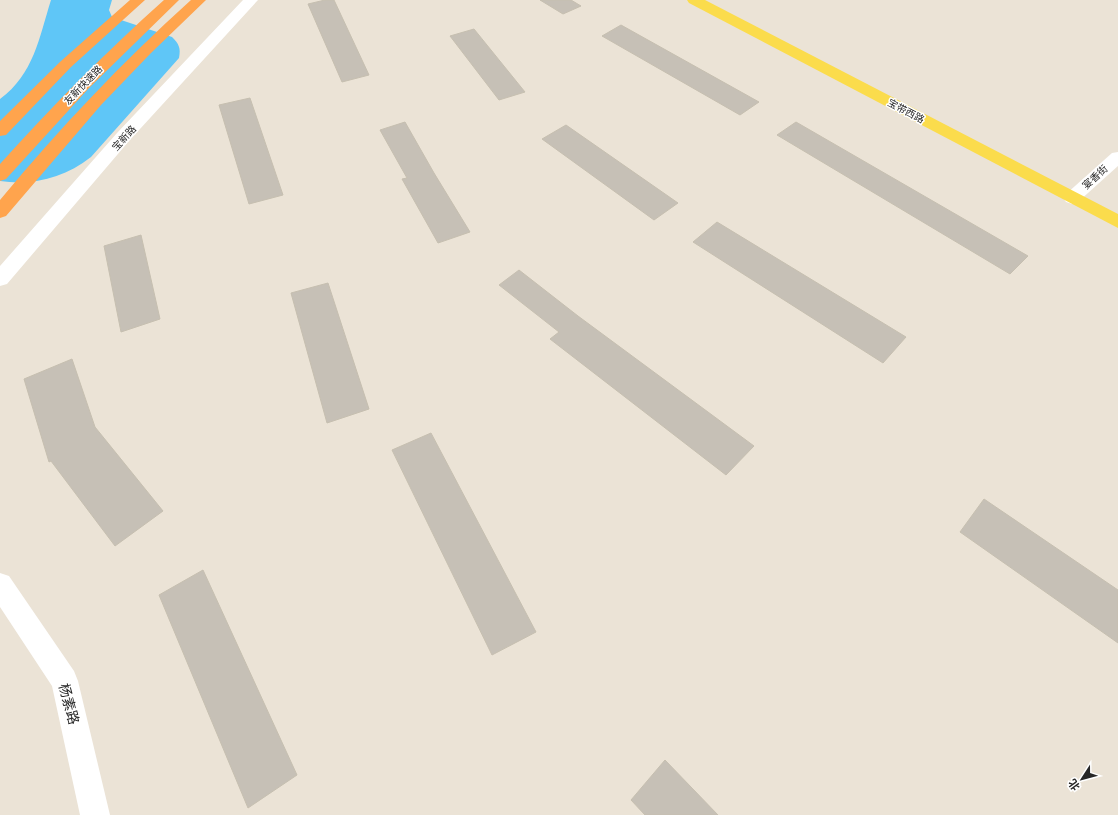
<svg xmlns="http://www.w3.org/2000/svg" width="1118" height="815" font-family="Poppins,'Noto Sans SC',sans-serif">
<style>
.water{fill:#5fc6f7}
.building{fill:#c6c0b6;stroke:#c6bfb0}
.lines{fill:none;stroke-linecap:round;stroke-linejoin:round}
.street{fill:#fff;fill-rule:evenodd}
.secondary{fill:#fff;fill-rule:evenodd}
.primary{fill:#fbdc4c;fill-rule:evenodd}
.highway{fill:#ffa44d;fill-rule:evenodd}
.labels{text-anchor:middle;dominant-baseline:central;stroke-width:3;stroke-linejoin:round;paint-order:stroke}
.far-street-label{font-size:10px;fill:#272727;stroke:#fff}
.near-street-label{font-size:14px;fill:#272727;stroke:#fff}
</style>
<rect width="100%" height="100%" fill="#ebe3d6"/>
<path class="water" d="M 51,0 L 112,0 L 109,10 L 112,17 L 172,37 C 179,44 181,48 179,58 L 91,157 C 64,178 33,186 0,181 L 0,99 C 34,74 39,38 51,0 Z"/>
<g class="building">
<polygon points="325,0 334,0 369,75 342,82 308,4"/>
<polygon points="540,0 571,0 581,6 563,14"/>
<polygon points="621,25 759,102 740,115 602,36"/>
<polygon points="474,29 525,92 499,100 450,36"/>
<polygon points="250,98 283,195 249,204 219,105"/>
<polygon points="405,122 434,173 470,232 438,243 402,179 407,178 380,130"/>
<polygon points="796,122 1028,256 1010,274 777,135"/>
<polygon points="566,125 678,203 654,220 542,139"/>
<polygon points="717,222 906,337 883,363 693,242"/>
<polygon points="141,235 160,319 121,332 104,246"/>
<polygon points="519,270 578,316 754,446 726,475 550,339 559,332 499,285"/>
<polygon points="328,283 369,409 327,423 291,293"/>
<polygon points="72,359 95,427 163,511 115,546 51,461 49,462 24,379"/>
<polygon points="431,433 536,632 492,655 392,450"/>
<polygon points="984,499 1118,590 1118,643 960,532"/>
<polygon points="203,570 297,775 248,808 159,595"/>
<polygon points="665,760 718,815 645,815 631,800"/>
</g>
<g class="lines">
<polygon class="street" points="1118,152 1118,166 1078,202 1072,204 1066,202 1063,198 1066,194 1112,153"/>
<g class="secondary">
<polygon points="243,0 258,0 129,141 7,284 0,286 0,266 117,133"/>
<polygon points="0,573 9,576 74,671 78,681 110,815 80,815 52,686 0,607"/>
</g>
<polygon class="primary" points="687,0 705,0 1118,214 1118,228 689,3"/>
<g class="highway">
<polygon points="130,0 145,0 71,67 6,135 0,136 0,121 61,61"/>
<path d="M 164,0 L 179,0 L 89,88 L 6,179 L 0,181 L 0,164 C 52,106 106,52 164,0 Z"/>
<path d="M 191,0 L 206,0 L 151,53 L 101,105 L 6,216 L 0,218 L 0,200 C 59,129 122,62 191,0 Z"/>
</g>
</g>
<g class="labels">
<g class="far-street-label">
<text transform="translate(83 85) rotate(-46)">友新快速路</text>
<text transform="translate(906 111) rotate(28)">宝带西路</text>
<text transform="translate(124 138) rotate(-48)">宝新路</text>
<text transform="translate(1095 177) rotate(-42)">宴香街</text>
</g>
<g class="near-street-label">
<text transform="translate(69 704) rotate(75)">杨素路</text>
</g>
</g>
<g transform="translate(1082 779) rotate(234)" stroke="#ffffff" stroke-width="3" paint-order="stroke">
<path d="M0-3L7 15L0 10L-7 15Z" fill="#272727"/>
<text y="-6" font-size="11" font-weight="bold" text-anchor="middle" fill="#272727">北</text>
</g>
</svg>
